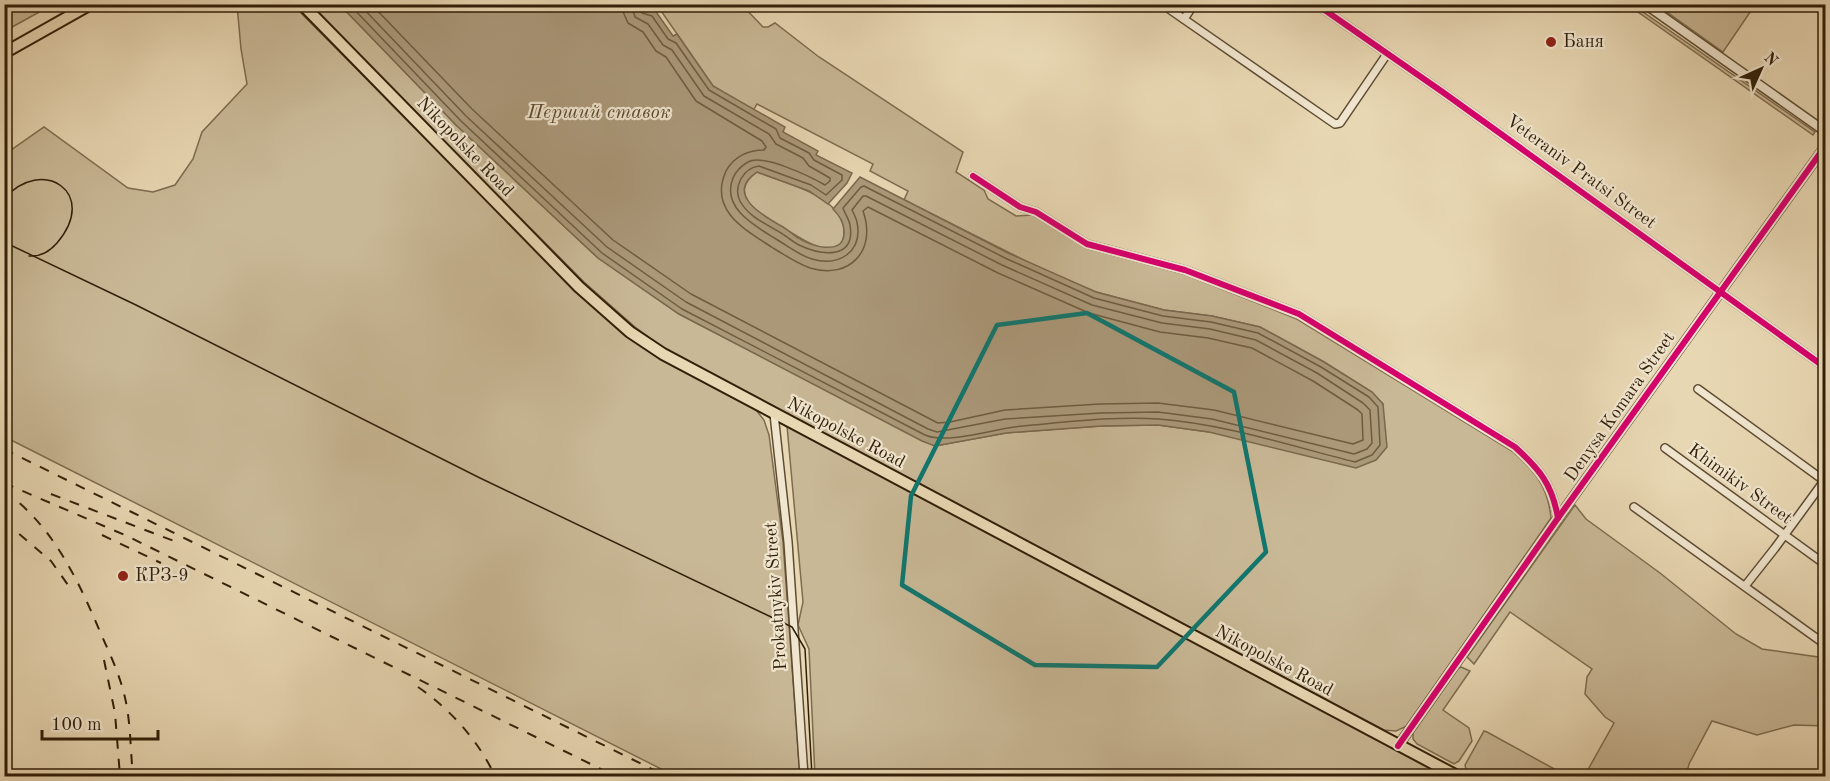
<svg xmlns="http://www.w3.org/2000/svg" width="1830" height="781" font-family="'Old Standard TT',serif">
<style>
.green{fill:#c9b896;stroke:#7d6c4f;stroke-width:1.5}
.water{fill:#aa9879;stroke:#7a684c;stroke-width:1.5}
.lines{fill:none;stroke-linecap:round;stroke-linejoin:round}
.shore{stroke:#6e5c40;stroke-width:1.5}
.minor-casing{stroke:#5f4d33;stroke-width:10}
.tertiary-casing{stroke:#5f4d33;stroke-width:11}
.primary-casing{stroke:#311f08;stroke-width:14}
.minor{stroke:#f0e5ce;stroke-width:7}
.tertiary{stroke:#f0e5ce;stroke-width:8}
.primary{stroke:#e8d7b3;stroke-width:10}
.tram{stroke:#311f08;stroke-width:1.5}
.rail{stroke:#311f08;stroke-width:2;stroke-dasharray:10 10;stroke-linecap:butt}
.cycleway-casing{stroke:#f0e5ce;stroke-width:10}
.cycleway{stroke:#d6006c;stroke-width:6}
.marked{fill:none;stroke:#0f766e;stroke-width:4.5;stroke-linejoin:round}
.poi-dot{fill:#8f2418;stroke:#f0e5ce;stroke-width:2}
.labels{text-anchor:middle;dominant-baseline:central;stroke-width:4.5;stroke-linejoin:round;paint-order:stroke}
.poi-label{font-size:18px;fill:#311f08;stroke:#f0e5ce;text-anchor:start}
.street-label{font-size:18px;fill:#311f08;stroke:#f0e5ce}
.water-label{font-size:20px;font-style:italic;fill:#5b4930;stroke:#f0e5ce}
</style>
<rect width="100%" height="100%" fill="#e8d7b3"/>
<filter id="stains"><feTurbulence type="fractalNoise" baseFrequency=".00333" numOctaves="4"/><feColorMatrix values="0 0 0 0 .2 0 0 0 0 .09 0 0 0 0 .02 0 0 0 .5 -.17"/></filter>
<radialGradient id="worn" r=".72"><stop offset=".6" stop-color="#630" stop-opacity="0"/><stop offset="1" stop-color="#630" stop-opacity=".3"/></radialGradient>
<g class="green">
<polygon points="5,4 52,4 52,5 5,31"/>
<polygon points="237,5 293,5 576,290 756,410 764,420 769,435 783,542 800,776 675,776 5,437 4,155 44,127 128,188 153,192 175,185 193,159 202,132 247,84 241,49"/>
<path d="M 309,5 L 340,5 L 456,125 L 598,258 L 679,314 L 935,446 L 1006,433 L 1101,426 L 1158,425 L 1209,432 L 1383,404 L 1372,392 L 1324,362 L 1260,327 L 1212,316 L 1164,310 L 1096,292 L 1054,275 L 904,200 L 908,191 L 870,171 L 873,164 L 757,104 L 753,111 L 713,86 L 657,5 L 742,5 L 763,27 L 768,27 L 775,23 L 819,57 L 963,152 L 956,172 L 984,190 L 988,199 L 1016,216 L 1033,215 L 1085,247 L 1184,274 L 1297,319 L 1512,451 C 1535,471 1548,486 1551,518 L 1407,726 L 1396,731 L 1384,730 L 665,349 L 635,327 L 584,282 Z"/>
<polygon points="1628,5 1633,5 1815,132 1813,135"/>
<polygon points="1657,5 1755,5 1723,52"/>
<path d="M 757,172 C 783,182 843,196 844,231 C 844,235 844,241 841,244 C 826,259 795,234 782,227 C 762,215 725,195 757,172 Z"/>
<polygon points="787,426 1446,776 815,776 809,649 798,625 803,602"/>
<polygon points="1575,505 1586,519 1660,573 1736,634 1762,649 1825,658 1825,726 1794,725 1757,735 1712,721 1689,764 1686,776 1589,776 1585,775 1614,723 1605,717 1585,694 1587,677 1592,669 1510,612 1474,664 1467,657"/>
<polygon points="1461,667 1470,671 1443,710 1469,728 1472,741 1459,761 1454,764 1417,744 1413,739 1413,732 1457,669"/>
<polygon points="1484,731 1487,732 1567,776 1470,776 1467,774 1465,765"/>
</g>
<path class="water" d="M 643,4 L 647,10 L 652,6 L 673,36 L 677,34 L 713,86 L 785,127 L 783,132 L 818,151 L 816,155 L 852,173 L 847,183 L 828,204 L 809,191 L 757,172 C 724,194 763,216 783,227 C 788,230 793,235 798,238 C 810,246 843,256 844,234 C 845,224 840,216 833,209 L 860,177 L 1008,253 L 1096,292 L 1164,310 L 1212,316 L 1260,327 L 1324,362 L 1372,392 L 1383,404 L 1387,447 L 1376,460 L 1356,468 L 1209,432 L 1158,425 L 1101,426 L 1006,433 L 935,446 L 922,441 L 679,314 L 598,258 L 456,125 L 340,5 Z"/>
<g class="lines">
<g class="shore">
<path d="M 349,4 L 461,121 L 602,253 L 682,309 L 925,435 C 949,445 995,428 1023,426 C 1068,422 1114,416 1159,419 C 1225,424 1291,446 1355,462 L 1372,455 L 1380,445 L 1378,407 L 1369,397 L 1321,367 L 1258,333 L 1211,322 L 1163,316 L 1094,298 L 1005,258 L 864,186 L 861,187 L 843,208 C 845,214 849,219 850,225 C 856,261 820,255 799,245 C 793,242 789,238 784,235 C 769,225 749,218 740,201 C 733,187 743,168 759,166 L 811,185 L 826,195 L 842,180 L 842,175 L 814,160 L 809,153 L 780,138 L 776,129 L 709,90 L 676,43 L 668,39 L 652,16 L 642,13 L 639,4"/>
<path d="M 359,4 L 466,116 L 607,247 L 686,302 L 928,429 L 937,432 L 1005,419 L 1101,413 L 1158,412 L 1212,419 L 1354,454 L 1367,449 L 1372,443 L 1370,410 L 1363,403 L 1317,373 L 1256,340 L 1210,329 L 1162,323 L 1092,305 L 1002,265 L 866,196 L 863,196 L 852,210 C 854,214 856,218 857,222 C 863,252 839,267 812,259 C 798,255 788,246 776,239 C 755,226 721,208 733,178 C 736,171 741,166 748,162 C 762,153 811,177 825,185 L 830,181 L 830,178 L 809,166 L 803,158 L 776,144 L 769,134 L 704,96 L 672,50 L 663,45 L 648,24 L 635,17 L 631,4"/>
<path d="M 371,4 L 472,109 L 613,240 L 691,294 L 932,420 L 938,423 L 950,422 L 1005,410 L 1100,404 L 1158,403 L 1214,410 L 1353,444 L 1363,440 L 1362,414 L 1358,410 L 1313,381 L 1252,348 L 1208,338 L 1160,332 L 1089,313 L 998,273 L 868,207 L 863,211 C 877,250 850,280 810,268 C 796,263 785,255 773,248 C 746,230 708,211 726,171 C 734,156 749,150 764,150 L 766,147 L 762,141 L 696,101 L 666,57 L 656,51 L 643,32 L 628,23 L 624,14 L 622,4"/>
</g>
<defs>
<g id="minor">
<polyline points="1162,4 1335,124 1340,123 1387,54"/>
<polyline points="1316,4 1444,93 1826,368"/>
<polyline points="1184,19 1194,4"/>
<path d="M 973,176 L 1020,207 L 1036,212 L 1087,244 L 1185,270 L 1299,314 L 1515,447 C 1540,470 1552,484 1558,518"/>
<polyline points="1698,389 1826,482"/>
<polyline points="774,414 788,542 804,776"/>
<polyline points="1665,448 1826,565"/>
<polyline points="1634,507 1826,645"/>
<polyline points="1745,586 1775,548 1824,481"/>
</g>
<g id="tertiary">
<polyline points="1645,4 1826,132"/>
<polyline points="1398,746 1558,518 1826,145"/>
</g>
<g id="primary">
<polyline points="302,4 579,287 630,332 663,354 1457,776"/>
<polyline points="4,53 91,4"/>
</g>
</defs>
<use href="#minor" class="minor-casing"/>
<use href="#tertiary" class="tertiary-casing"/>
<use href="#primary" class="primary-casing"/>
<use href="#minor" class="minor"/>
<use href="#tertiary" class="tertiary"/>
<use href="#primary" class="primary"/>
<g class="tram">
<path d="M 4,199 C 42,155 100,193 57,243 C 50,251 40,257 29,256"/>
<polyline points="4,242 136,305 480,478 792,627 805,649 812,776"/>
</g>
<g class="rail">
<polyline points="4,449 666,776"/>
<polyline points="4,483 127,536 615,776"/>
<path d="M 4,491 C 53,525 79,582 101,634 C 109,652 118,671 123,690 C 131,717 130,748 133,776"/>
<polyline points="51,494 174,541"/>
<polyline points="4,521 51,561 73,592"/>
<polyline points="102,535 161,563"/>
<polyline points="104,660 115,713 120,776"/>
<path d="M 418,687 C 451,710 478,740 495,776"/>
</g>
<defs>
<g id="cycleway">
<polyline points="1316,4 1444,93 1826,368"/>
<path d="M 973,176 L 1020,207 L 1036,212 L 1087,244 L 1185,270 L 1299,314 L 1515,447 C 1540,470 1552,484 1558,518"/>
<polyline points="1398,746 1558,518 1826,145"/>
</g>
</defs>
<use href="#cycleway" class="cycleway-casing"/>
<use href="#cycleway" class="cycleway"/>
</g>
<path class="marked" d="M 1087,313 L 1234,392 L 1266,552 L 1157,667 L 1035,665 L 902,585 L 911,496 L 997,325 Z"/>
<g class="poi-dot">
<circle cx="1551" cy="42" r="6"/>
<circle cx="123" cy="576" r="6"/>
</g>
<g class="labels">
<g class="poi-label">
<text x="1563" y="42">Баня</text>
<text x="135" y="576">КРЗ-9</text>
</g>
<g class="street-label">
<text transform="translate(465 147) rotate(46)">Nikopolske Road</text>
<text transform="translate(1581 172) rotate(36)">Veteraniv Pratsi Street</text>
<text transform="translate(1620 407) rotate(-55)">Denysa Komara Street</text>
<text transform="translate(846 433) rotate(28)">Nikopolske Road</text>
<text transform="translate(1740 484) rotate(36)">Khimikiv Street</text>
<text transform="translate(776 596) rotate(-94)">Prokatnykiv Street</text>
<text transform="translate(1274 661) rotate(28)">Nikopolske Road</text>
</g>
<g class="water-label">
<text x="599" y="113">Перший ставок</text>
</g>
</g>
<rect width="1830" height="781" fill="none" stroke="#e8d7b3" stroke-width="24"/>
<rect x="6" y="6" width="1818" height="769" fill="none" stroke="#311f08" stroke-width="3"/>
<rect x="12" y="12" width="1806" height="757" fill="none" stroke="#311f08" stroke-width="1.5"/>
<g transform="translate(1761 69) rotate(45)" stroke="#f0e5ce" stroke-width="4.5" paint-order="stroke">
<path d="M0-4.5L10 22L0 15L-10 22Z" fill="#311f08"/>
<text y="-9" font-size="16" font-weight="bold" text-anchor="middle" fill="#311f08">N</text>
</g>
<path d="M42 730v9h116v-9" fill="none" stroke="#311f08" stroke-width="3"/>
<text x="51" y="730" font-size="18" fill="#311f08" stroke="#f0e5ce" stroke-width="4.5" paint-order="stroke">100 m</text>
<rect width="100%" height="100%" filter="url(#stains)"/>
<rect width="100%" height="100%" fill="url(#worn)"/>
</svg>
